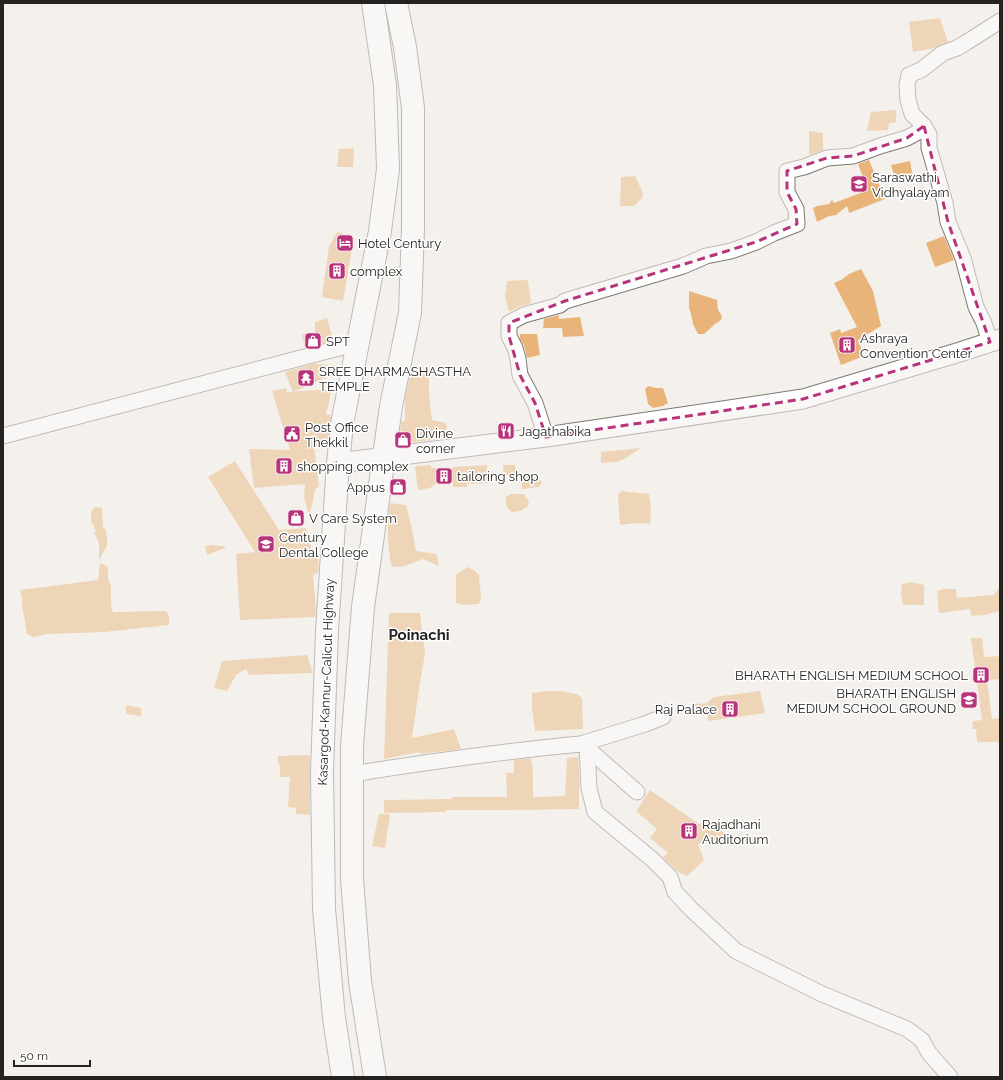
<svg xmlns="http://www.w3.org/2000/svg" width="1003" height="1080" font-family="Raleway,sans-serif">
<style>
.building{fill:#e9b479}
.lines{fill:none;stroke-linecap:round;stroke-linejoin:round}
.minor-casing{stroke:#7d7a75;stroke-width:17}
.major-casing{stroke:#7d7a75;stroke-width:21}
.highway-casing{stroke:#7d7a75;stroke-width:24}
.minor{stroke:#fff;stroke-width:15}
.major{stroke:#fff;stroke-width:19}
.highway{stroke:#fff;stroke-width:22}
.marked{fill:none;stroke:#b7337a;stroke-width:3;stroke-dasharray:8 5;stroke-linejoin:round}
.labels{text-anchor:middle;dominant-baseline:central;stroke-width:3;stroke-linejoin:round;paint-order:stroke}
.poi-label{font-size:13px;fill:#242321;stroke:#fff;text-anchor:start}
.street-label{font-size:13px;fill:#242321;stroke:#fff}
.quarter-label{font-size:15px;font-weight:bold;fill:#242321;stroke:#fff}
</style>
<rect width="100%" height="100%" fill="#f4f1ec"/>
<g class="building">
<polygon points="940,18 948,42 940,45 935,48 913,52 909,22"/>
<polygon points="896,110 896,122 889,123 888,130 867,131 871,112"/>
<polygon points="809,131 823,133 823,150 809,155"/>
<polygon points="354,148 353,167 337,167 339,149"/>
<polygon points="869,160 885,199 849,213 847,206 836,215 829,216 817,222 813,208 817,206 829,204 832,200 834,203 868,190 858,164"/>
<polygon points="910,161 913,178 896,182 891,165"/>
<polygon points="635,176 643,193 642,198 634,206 620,206 621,177"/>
<polygon points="337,232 354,237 343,301 322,297 329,246"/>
<polygon points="944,236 954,260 935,267 926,243"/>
<polygon points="861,269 873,291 881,326 858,340 864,356 841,365 830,333 840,329 841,333 857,327 834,283 841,280 849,274"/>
<polygon points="528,280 531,304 521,306 509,312 505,296 507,281"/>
<polygon points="689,291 717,300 718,310 722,316 721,320 715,324 704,334 698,334 693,324 691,314 689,308"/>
<polygon points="559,315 559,319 580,317 584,336 563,337 562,328 543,328 544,319"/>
<polygon points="327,318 333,340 305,348 302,334 315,332 315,322"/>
<polygon points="520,334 537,334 540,355 527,358 524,345 520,339"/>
<polygon points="313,364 334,365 337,373 293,392 285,372"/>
<polygon points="411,372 420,372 429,374 429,395 432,420 446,423 447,429 445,430 446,438 398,444 399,438 400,438 401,422 405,420 405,398"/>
<polygon points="648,386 656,388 663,388 668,403 663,406 653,408 648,404 645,389"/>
<polygon points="286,388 287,392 332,389 326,415 331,415 327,447 314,447 319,486 315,490 313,501 309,516 304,498 305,484 254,488 249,449 290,450 272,391"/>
<polygon points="641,448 626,458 617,462 601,463 601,452"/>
<polygon points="235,461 279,530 306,528 313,556 319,556 318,573 313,574 316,610 315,617 240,620 236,554 255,552 208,477"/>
<polygon points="431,465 431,468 453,468 453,467 487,465 488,483 467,484 467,487 453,487 453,483 436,484 430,488 418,490 415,466"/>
<polygon points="503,465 515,465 516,475 504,475"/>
<polygon points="522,475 532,478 538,477 542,483 539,487 522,489"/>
<polygon points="621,491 649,494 651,509 650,524 638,523 620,525 618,495"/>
<polygon points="511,494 524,494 528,500 529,504 527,507 520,511 512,512 508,509 506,503 506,497"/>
<polygon points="390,503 406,505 411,524 416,551 437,554 439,566 423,559 405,566 392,567 390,559 388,541 388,521"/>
<polygon points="95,507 102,508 103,529 106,529 107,539 107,546 99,560 99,543 94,532 96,531 91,521 91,512"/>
<polygon points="212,545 227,547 207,555 205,546"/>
<polygon points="100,563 108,567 108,578 111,586 111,605 113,612 166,611 169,616 169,625 105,632 48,634 34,637 27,634 22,604 22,597 20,590 98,580"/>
<polygon points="468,567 474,570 479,575 481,597 479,604 462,605 456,603 456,574"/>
<polygon points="911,582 924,585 924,605 903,605 901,594 902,584"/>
<polygon points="1000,586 1000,611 985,615 971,616 970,609 939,613 937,591 943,589 956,589 957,598 994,595"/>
<polygon points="389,613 420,613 425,654 420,682 412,738 454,729 461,749 421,754 420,752 384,759"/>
<polygon points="971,638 982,638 984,657 1000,656 1000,679 987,680 992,719 1000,718 1000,742 977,742 976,729 972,729 973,721 982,720"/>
<polygon points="307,655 313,673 249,675 246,669 236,675 227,691 214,688 222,661"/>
<polygon points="545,691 560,691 577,694 582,698 583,729 535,731 532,708 532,693"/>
<polygon points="760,691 765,713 708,721 708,714 697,715 695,704 707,703 714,697"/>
<polygon points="126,705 141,708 141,716 126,714"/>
<polygon points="310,755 310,815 296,814 296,808 288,807 290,777 280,777 280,764 278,765 278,756"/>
<polygon points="578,757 580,787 579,787 579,809 515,810 446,810 446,812 384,813 384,800 452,799 452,797 507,797 506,773 514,773 514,760 531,758 533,772 533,797 565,796 567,758"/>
<polygon points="650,790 699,824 705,821 726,834 718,841 707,838 698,845 704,860 687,876 677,871 663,857 668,853 650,838 657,829 636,811"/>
<polygon points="379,814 390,814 385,848 372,846"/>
</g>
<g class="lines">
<defs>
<g id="minor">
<polyline points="990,342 984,323 976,307 963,258 948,222 945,203 929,148 929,135 924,126 912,114 908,100 907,85 909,75 921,70 943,53 957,48 967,42 1000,21"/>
<polyline points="3,436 358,343"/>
<polyline points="546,437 535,403 520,375 518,359 515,348 509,336 509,323 524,315 560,305 565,301 683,266 706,256 731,251 756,242 774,233 797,224 796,209 787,192 787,171 804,167 827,158 853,156 880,146 907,138 918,132 924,126"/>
<polyline points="581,744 645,724 663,717"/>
<polyline points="587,748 637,792"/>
<path d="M 352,774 C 428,762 504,751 581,744 L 587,748 L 589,788 L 595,812 L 653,860 L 670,877 L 675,892 L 691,909 L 736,951 L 822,994 L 907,1029 L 922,1040 L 929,1053 L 950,1077"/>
</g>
<polyline id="major" points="338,463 546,437 803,399 960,352 1000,339"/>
<g id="highway">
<polyline points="343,1077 334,1018 324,909 322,772 327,631 338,463 342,424 380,231 388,169 385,85 373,3"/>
<polyline points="375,1077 360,981 352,879 352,746 363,607 391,406 410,313 413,229 413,108 405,47 396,3"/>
</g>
</defs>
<use href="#minor" class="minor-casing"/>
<use href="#major" class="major-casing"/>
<use href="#highway" class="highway-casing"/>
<use href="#minor" class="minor"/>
<use href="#major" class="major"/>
<use href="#highway" class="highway"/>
</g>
<path d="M0 0H1003V1080H0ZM 924,126 L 948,222 L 990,342 L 803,399 L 546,437 L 535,403 L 520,375 L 509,336 L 509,323 L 565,301 L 756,242 L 797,224 L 796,209 L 787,192 L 787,171 L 827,158 L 853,156 L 907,138 Z" fill="#f4f1ec" fill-opacity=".55" fill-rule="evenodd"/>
<path class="marked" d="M 924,126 L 948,222 L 990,342 L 803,399 L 546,437 L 535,403 L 520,375 L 509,336 L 509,323 L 565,301 L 756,242 L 797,224 L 796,209 L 787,192 L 787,171 L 827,158 L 853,156 L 907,138 Z"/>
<defs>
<symbol id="school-square" viewBox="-11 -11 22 22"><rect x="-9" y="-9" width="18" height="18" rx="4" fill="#b7337a" stroke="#fff"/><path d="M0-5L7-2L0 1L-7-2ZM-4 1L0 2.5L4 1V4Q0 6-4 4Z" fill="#fff"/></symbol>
<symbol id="hotel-square" viewBox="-11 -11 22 22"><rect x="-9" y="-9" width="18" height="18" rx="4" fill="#b7337a" stroke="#fff"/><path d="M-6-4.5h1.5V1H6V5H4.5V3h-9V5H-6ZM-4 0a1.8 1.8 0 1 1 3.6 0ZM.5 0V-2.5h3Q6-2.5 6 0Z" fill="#fff"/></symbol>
<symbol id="building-square" viewBox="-11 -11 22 22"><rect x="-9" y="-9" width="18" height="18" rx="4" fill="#b7337a" stroke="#fff"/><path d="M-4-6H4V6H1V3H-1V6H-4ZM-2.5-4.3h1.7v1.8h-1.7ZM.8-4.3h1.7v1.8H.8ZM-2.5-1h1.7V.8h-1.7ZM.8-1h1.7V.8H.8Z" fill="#fff"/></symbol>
<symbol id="shop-square" viewBox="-11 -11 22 22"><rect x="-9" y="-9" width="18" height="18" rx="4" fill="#b7337a" stroke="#fff"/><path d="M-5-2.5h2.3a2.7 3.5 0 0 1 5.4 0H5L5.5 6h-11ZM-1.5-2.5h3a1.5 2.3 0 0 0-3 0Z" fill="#fff"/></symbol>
<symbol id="temple-square" viewBox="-11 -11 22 22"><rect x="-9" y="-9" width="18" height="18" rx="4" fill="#b7337a" stroke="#fff"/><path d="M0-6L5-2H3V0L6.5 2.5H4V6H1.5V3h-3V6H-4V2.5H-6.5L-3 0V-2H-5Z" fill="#fff"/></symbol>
<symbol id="restaurant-square" viewBox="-11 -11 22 22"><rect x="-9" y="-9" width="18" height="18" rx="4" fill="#b7337a" stroke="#fff"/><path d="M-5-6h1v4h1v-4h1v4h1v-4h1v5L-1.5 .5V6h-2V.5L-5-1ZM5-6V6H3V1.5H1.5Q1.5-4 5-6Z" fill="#fff"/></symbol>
<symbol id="civic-square" viewBox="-11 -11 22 22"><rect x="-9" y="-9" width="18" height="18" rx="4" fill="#b7337a" stroke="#fff"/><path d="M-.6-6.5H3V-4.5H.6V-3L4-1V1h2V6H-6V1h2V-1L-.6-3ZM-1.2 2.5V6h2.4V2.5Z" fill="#fff"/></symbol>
<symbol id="university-square" viewBox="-11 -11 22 22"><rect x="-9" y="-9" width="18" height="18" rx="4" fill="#b7337a" stroke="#fff"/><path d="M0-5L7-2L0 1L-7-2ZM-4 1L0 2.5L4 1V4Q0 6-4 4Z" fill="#fff"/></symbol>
</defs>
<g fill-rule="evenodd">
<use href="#school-square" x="849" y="174" width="20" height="20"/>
<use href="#hotel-square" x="335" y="233" width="20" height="20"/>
<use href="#building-square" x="327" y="261" width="20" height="20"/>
<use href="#shop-square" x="303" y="331" width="20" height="20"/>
<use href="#building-square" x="837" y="335" width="20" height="20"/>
<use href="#temple-square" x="296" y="368" width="20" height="20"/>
<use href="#restaurant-square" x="496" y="421" width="20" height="20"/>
<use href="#civic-square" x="282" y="424" width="20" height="20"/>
<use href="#shop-square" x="393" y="430" width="20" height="20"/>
<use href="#building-square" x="274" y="456" width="20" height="20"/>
<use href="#building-square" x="434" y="466" width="20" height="20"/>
<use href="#shop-square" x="388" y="477" width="20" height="20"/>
<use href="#shop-square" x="286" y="508" width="20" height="20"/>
<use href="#university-square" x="256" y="534" width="20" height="20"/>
<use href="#building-square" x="971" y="665" width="20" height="20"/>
<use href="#school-square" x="959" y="690" width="20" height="20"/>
<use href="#building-square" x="720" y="699" width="20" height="20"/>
<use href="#building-square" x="679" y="821" width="20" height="20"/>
</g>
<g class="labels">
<g class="poi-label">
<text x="872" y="177">Saraswathi<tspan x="872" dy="15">Vidhyalayam</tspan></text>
<text x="358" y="243">Hotel Century</text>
<text x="350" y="271">complex</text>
<text x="860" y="338">Ashraya<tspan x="860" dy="15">Convention Center</tspan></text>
<text x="326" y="341">SPT</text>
<text x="319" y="371">SREE DHARMASHASTHA<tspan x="319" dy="15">TEMPLE</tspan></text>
<text x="305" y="427">Post Office<tspan x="305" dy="15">Thekkil</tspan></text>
<text x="519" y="431">Jagathabika</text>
<text x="416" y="433">Divine<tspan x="416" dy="15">corner</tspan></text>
<text x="297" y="466">shopping complex</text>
<text x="457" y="476">tailoring shop</text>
<text x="385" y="487" text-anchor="end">Appus</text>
<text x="309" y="518">V Care System</text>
<text x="279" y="537">Century<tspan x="279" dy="15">Dental College</tspan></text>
<text x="968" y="675" text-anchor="end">BHARATH ENGLISH MEDIUM SCHOOL</text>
<text x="956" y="693" text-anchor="end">BHARATH ENGLISH<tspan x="956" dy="15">MEDIUM SCHOOL GROUND</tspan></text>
<text x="717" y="709" text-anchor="end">Raj Palace</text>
<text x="702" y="824">Rajadhani<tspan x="702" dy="15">Auditorium</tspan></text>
</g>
<g class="street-label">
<text transform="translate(326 682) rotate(-88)">Kasargod-Kannur-Calicut Highway</text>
</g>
<g class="quarter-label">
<text x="419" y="635">Poinachi</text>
</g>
</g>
<rect width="1003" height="1080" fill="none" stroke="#242321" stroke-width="8"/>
<path d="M14 1060v6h76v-6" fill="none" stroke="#242321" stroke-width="2"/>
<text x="20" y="1060" font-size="12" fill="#242321" stroke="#ffffff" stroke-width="3" paint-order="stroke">50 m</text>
</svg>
